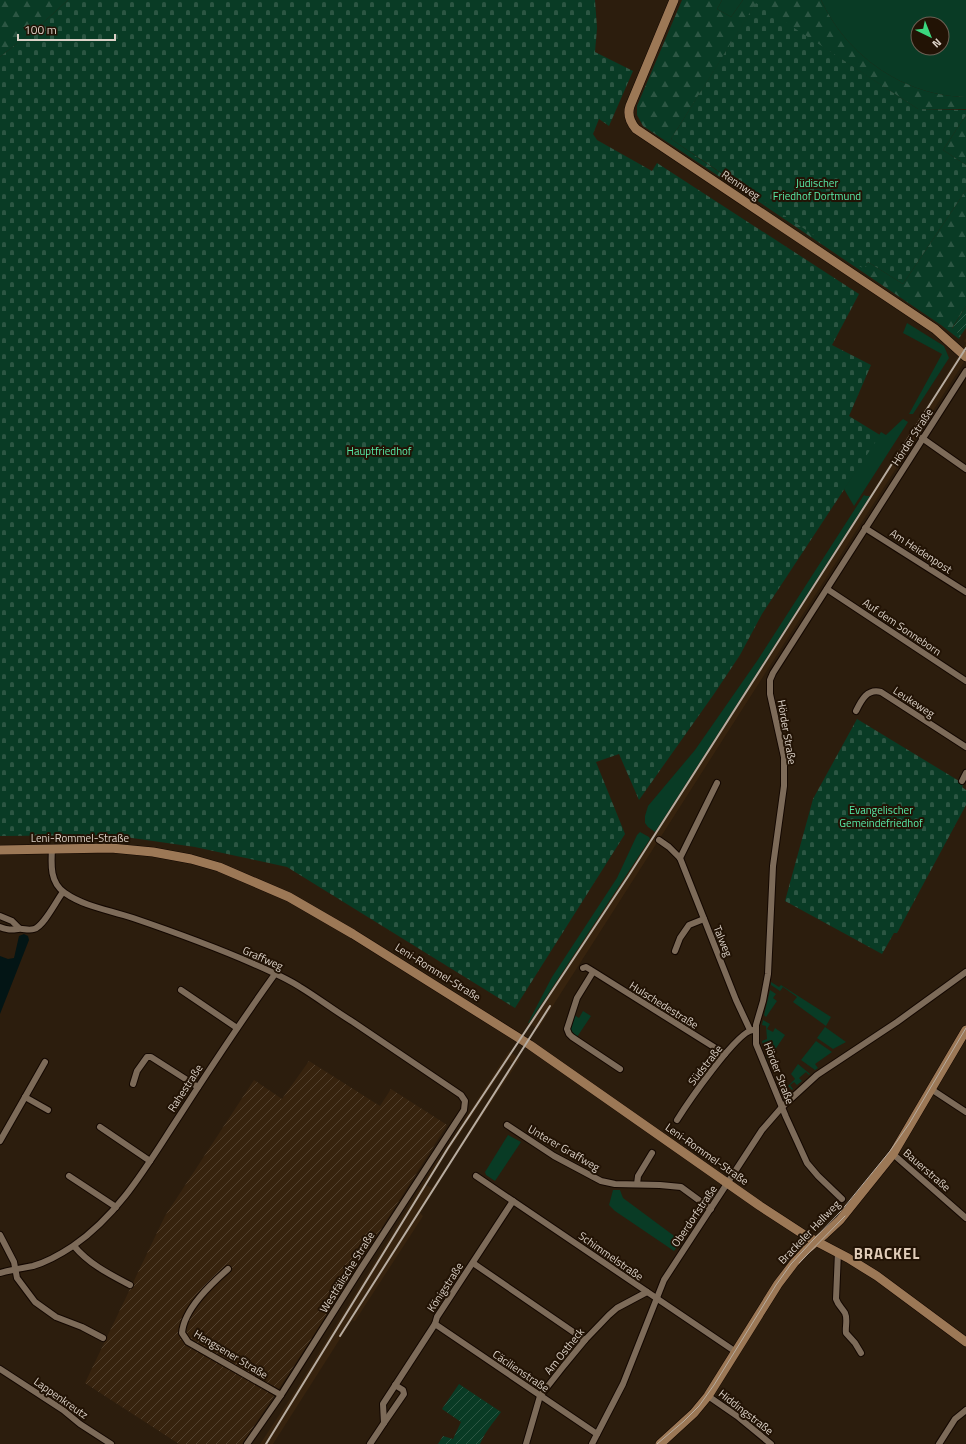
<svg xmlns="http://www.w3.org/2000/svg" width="966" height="1444" font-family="'Titillium Web',sans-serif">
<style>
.built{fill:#37230e}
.industrial{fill:url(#industrial-furrows)}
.green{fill:#093b25;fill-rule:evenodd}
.forest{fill:url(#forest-firs)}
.cemetery{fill:url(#cemetery-stones)}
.garden{fill:url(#garden-furrows)}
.water{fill:#031515}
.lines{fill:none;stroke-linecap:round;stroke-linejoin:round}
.street-casing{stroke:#130700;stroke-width:8}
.secondary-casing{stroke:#130700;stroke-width:10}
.street{stroke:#7d6b59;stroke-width:6}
.secondary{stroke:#9c7856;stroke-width:9}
.tram{stroke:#b7aca0;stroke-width:1}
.rail{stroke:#b7aca0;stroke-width:2}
.labels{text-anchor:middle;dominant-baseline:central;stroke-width:4;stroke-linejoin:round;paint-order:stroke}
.park-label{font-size:11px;fill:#58eba8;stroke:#221305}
.street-label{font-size:11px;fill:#dbd1c7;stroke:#221305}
.district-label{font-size:15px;font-weight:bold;letter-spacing:1px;fill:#e1cdb9;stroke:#221305}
</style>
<defs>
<pattern id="industrial-furrows" width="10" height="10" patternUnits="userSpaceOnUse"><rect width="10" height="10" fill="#37230e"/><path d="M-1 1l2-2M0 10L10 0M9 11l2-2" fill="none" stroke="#534230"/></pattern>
<pattern id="forest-firs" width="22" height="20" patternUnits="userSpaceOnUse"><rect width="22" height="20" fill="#093b25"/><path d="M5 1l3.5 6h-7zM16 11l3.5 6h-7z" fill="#2c5643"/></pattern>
<pattern id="cemetery-stones" width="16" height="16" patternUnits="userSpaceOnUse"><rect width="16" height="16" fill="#093b25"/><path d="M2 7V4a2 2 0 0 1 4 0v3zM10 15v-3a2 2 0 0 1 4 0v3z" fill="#2c5643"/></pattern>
<pattern id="garden-furrows" width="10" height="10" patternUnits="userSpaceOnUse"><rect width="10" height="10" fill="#093b25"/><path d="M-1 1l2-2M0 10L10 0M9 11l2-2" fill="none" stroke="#2c5643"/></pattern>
</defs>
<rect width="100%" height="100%" fill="#2c1d0d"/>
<g class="built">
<polygon points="966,338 966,359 538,1029 529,1023 655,832 939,388 966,343 964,341"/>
<polygon points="509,1051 520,1059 451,1163 449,1162 512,1063 509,1060 444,1158 441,1156"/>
<polygon points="438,1159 442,1161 426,1185 432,1188 447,1165 449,1166 420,1213 423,1216 355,1321 352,1320 273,1444 260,1444 296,1390"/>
</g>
<polygon class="industrial" points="309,1061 380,1106 391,1089 447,1125 297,1361 242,1444 179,1444 85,1383 165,1216 254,1080 282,1099"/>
<g class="green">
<polygon points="722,0 743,0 731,17 717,9"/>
<path d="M 821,0 L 966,0 L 966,97 C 904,96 847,56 821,0 ZM 918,24 L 942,24 L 942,48 L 918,48 Z"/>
<polygon points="907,323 944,346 949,358 913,414 909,414 942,354 903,333"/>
<polygon points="903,419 908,422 854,506 844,489 881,432 886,435"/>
<polygon points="864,495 866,496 870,496 655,832 648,827 645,823 645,816 648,806 695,750 757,661"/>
<polygon points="640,832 649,837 650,839 529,1023 528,1023 552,977 617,878 637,835"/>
<polygon points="771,982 779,987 781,985 831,1017 826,1026 793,1002 797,997 783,987 780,991 771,985"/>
<polygon points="770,990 776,994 773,998 777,1001 766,1017 764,1015"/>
<path d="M 583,1011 L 591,1016 L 577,1037 C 566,1030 571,1027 574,1015 L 579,1018 Z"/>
<polygon points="763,1020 770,1024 767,1029 773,1032 775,1028 785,1035 768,1060 766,1056 770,1054 768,1046 763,1047 762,1041 767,1039 766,1026 762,1025"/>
<polygon points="825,1027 846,1042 833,1049 817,1038"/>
<polygon points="816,1041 832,1052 815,1064 818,1068 815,1070 801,1060"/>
<polygon points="798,1064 810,1074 809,1075 806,1072 799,1078 802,1081 797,1085 794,1082 790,1085 793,1089 792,1090 788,1086 795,1079 791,1074"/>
<polygon points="508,1135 521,1142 495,1181 486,1175 485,1172"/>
<polygon points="613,1190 620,1190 623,1198 681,1241 674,1251 615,1211 609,1205"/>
</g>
<g class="forest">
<polygon points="0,0 68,0 45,21 0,57"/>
<path d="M 682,0 L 722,0 L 717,9 L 731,17 L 743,0 L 821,0 C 847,56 904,96 966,97 L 966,109 L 918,109 L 756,4 L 671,139 L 722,174 L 720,177 L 643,126 L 637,115 L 637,106 Z"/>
<polygon points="966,115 966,165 943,150"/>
<polygon points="733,181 864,268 868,262 903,284 966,190 966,306 952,328 961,335 959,339 941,325 731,183"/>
</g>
<g class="cemetery">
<polygon points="68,0 595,0 597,28 595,52 633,71 609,126 599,119 593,134 597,140 652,171 657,163 859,294 832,345 871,365 849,416 880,435 762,614 740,655 714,694 639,800 619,754 596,762 625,834 515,1008 287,867 195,847 111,835 0,836 0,57 45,21"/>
<polygon points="756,3 918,109 966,110 966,115 943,150 966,165 966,190 903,284 868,262 864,269 671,139"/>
<polygon points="857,719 964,784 962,787 966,790 966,805 897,933 894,933 882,954 785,901 813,799"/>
</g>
<g class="garden">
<polygon points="966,306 966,328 961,335 952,329"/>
<path d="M 459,1384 L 501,1412 C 493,1423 485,1432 480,1444 L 438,1444 L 443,1436 L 453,1439 L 461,1422 L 442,1409 Z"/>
</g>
<polygon class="water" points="24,934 28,936 29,940 0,1014 0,956 8,959 14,958 19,936"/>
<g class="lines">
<defs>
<g id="street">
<polyline points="922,438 966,469"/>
<polyline points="865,528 966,592"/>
<polyline points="827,589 966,681"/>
<path d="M 856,711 C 861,701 867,688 881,692 L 966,747"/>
<polyline points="962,781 966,773"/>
<polyline points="659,840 669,847 680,858 736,1000 750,1030"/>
<path d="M 52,849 C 51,865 50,883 65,893 C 85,907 110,910 133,918 C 174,932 215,947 254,964 C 270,971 286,978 300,987 C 318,998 335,1011 353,1022 C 389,1046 425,1071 461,1095 L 465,1101 L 464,1110 L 360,1270 L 281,1395 L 247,1444"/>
<polyline points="680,858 717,783"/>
<polyline points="0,916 12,921 19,928"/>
<path d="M 0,927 C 9,930 10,930 18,929 C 23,928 28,931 34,929 C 44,926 56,901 63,892"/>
<polyline points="675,951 680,938 689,925 704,919"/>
<polyline points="583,968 586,967 591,970 725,1054"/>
<polyline points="593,972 577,998 567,1029 569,1034 572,1037 620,1069"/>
<polyline points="181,990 237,1028"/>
<polyline points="133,1084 137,1071 147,1057 151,1057 198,1087"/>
<polyline points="931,1089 966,1112"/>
<polyline points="25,1097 48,1110"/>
<path d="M 677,1120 C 687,1104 737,1031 753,1030"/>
<polyline points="507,1125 554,1156 601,1181 615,1184 660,1185 681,1187 711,1209"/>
<polyline points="100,1127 150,1161"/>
<polyline points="0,1141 45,1062"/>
<polyline points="893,1154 966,1218"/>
<polyline points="69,1176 116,1207"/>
<polyline points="476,1176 736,1352"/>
<polyline points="637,1184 638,1176 652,1153"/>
<polyline points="842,1199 818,1176 807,1163 786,1117 756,1044 756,1025 763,1001 768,974 773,866 784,786 784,757 770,694 770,680 773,673 966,371"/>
<polyline points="0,1235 14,1262 17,1278 35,1302 56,1317 82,1327 103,1338"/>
<path d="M 74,1246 C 89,1264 109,1274 130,1285"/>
<path d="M 838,1252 L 836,1299 C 838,1305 842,1308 845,1313 C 848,1319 845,1327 846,1333 L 855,1343 L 861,1353"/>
<polyline points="473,1263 585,1340"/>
<path d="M 228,1269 C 211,1284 184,1309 182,1333 L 188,1342 L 281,1395"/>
<path d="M 0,1273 C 11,1270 22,1268 33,1266 C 47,1262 61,1254 73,1246 C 121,1213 149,1162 180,1115 C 211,1067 242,1020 275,974"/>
<polyline points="435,1324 597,1434"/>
<polyline points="0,1369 63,1410 80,1424 111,1444"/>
<polyline points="708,1396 737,1416 771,1444"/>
<polyline points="384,1423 404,1394 403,1390 395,1385"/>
<polyline points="370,1444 384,1423 383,1404 435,1324 437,1317 513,1201"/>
<polyline points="526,1444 540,1396 562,1368 585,1340 609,1315 617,1308 647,1292"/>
<polyline points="592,1444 623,1384 664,1280 762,1130 782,1107 817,1075 897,1022 966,972"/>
<polyline points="939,1444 955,1419 966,1410"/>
</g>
<g id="secondary">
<path d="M 674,0 L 630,106 C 627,115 630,122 636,129 L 935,329 L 966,357"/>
<polyline points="0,850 111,848 153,852 191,859 219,867 289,897 353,934 530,1045 760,1206 806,1236 848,1258 877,1276 966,1342"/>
<polyline points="660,1444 694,1413 708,1396 778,1284 794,1263 806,1250 825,1234 840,1220 893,1154 966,1030"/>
</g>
</defs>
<use href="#street" class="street-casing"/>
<use href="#secondary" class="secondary-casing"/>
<use href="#street" class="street"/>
<use href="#secondary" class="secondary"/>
<g class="tram">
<polyline points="799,1263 845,1216"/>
<polyline points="657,1444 684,1421 699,1406 714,1385 776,1285 791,1264 813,1240 841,1211 890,1151 909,1124 966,1028"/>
</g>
<g class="rail">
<polyline points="340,1336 550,1006"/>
<polyline points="266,1444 448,1148 629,875 966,348"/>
</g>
</g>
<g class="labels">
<g class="park-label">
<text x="817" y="183">Jüdischer<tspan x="817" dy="13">Friedhof Dortmund</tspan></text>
<text x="379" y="451">Hauptfriedhof</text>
<text x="881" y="810">Evangelischer<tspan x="881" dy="13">Gemeindefriedhof</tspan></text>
</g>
<g class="street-label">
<text transform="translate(741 185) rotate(34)">Rennweg</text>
<text transform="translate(912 437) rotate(-57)">Hörder Straße</text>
<text transform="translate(921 551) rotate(33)">Am Heidenpost</text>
<text transform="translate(902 627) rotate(34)">Auf dem Sonneborn</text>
<text transform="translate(914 702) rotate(33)">Leukeweg</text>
<text transform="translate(787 732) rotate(80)">Hörder Straße</text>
<text x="80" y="838">Leni-Rommel-Straße</text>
<text transform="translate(723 941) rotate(68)">Talweg</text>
<text transform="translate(263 958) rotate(24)">Graffweg</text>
<text transform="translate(438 972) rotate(32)">Leni-Rommel-Straße</text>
<text transform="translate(664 1005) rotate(32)">Hulschedestraße</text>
<text transform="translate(705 1065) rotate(-52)">Südstraße</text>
<text transform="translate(779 1073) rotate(69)">Hörder Straße</text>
<text transform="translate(185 1088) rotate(-57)">Rahestraße</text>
<text transform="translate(564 1148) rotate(30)">Unterer Graffweg</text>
<text transform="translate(707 1154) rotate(35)">Leni-Rommel-Straße</text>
<text transform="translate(927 1170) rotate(41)">Bauerstraße</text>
<text transform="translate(694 1216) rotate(-56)">Oberdorfstraße</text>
<text transform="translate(809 1232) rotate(-46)">Brackeler Hellweg</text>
<text transform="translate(611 1256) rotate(35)">Schimmelstraße</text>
<text transform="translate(347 1272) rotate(-58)">Westfälische Straße</text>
<text transform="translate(445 1287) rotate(-57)">Königstraße</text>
<text transform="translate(564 1351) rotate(-51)">Am Ostheck</text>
<text transform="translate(231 1354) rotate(31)">Hengsener Straße</text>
<text transform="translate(521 1371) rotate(34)">Cäcilienstraße</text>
<text transform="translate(61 1398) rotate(35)">Lappenkreutz</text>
<text transform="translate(746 1412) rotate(38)">Hiddingstraße</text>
</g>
<g class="district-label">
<text x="887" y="1253">BRACKEL</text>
</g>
</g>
<g transform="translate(930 36) rotate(137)"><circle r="19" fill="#221305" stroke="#6c5f53"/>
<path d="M0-3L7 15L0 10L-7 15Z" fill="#3bd77f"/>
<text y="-6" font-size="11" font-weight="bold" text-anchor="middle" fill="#dbd1c7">N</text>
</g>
<path d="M18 34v6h97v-6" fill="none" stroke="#dbd1c7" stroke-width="2"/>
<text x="24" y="34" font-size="12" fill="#dbd1c7" stroke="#221305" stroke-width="3" paint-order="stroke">100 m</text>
</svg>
